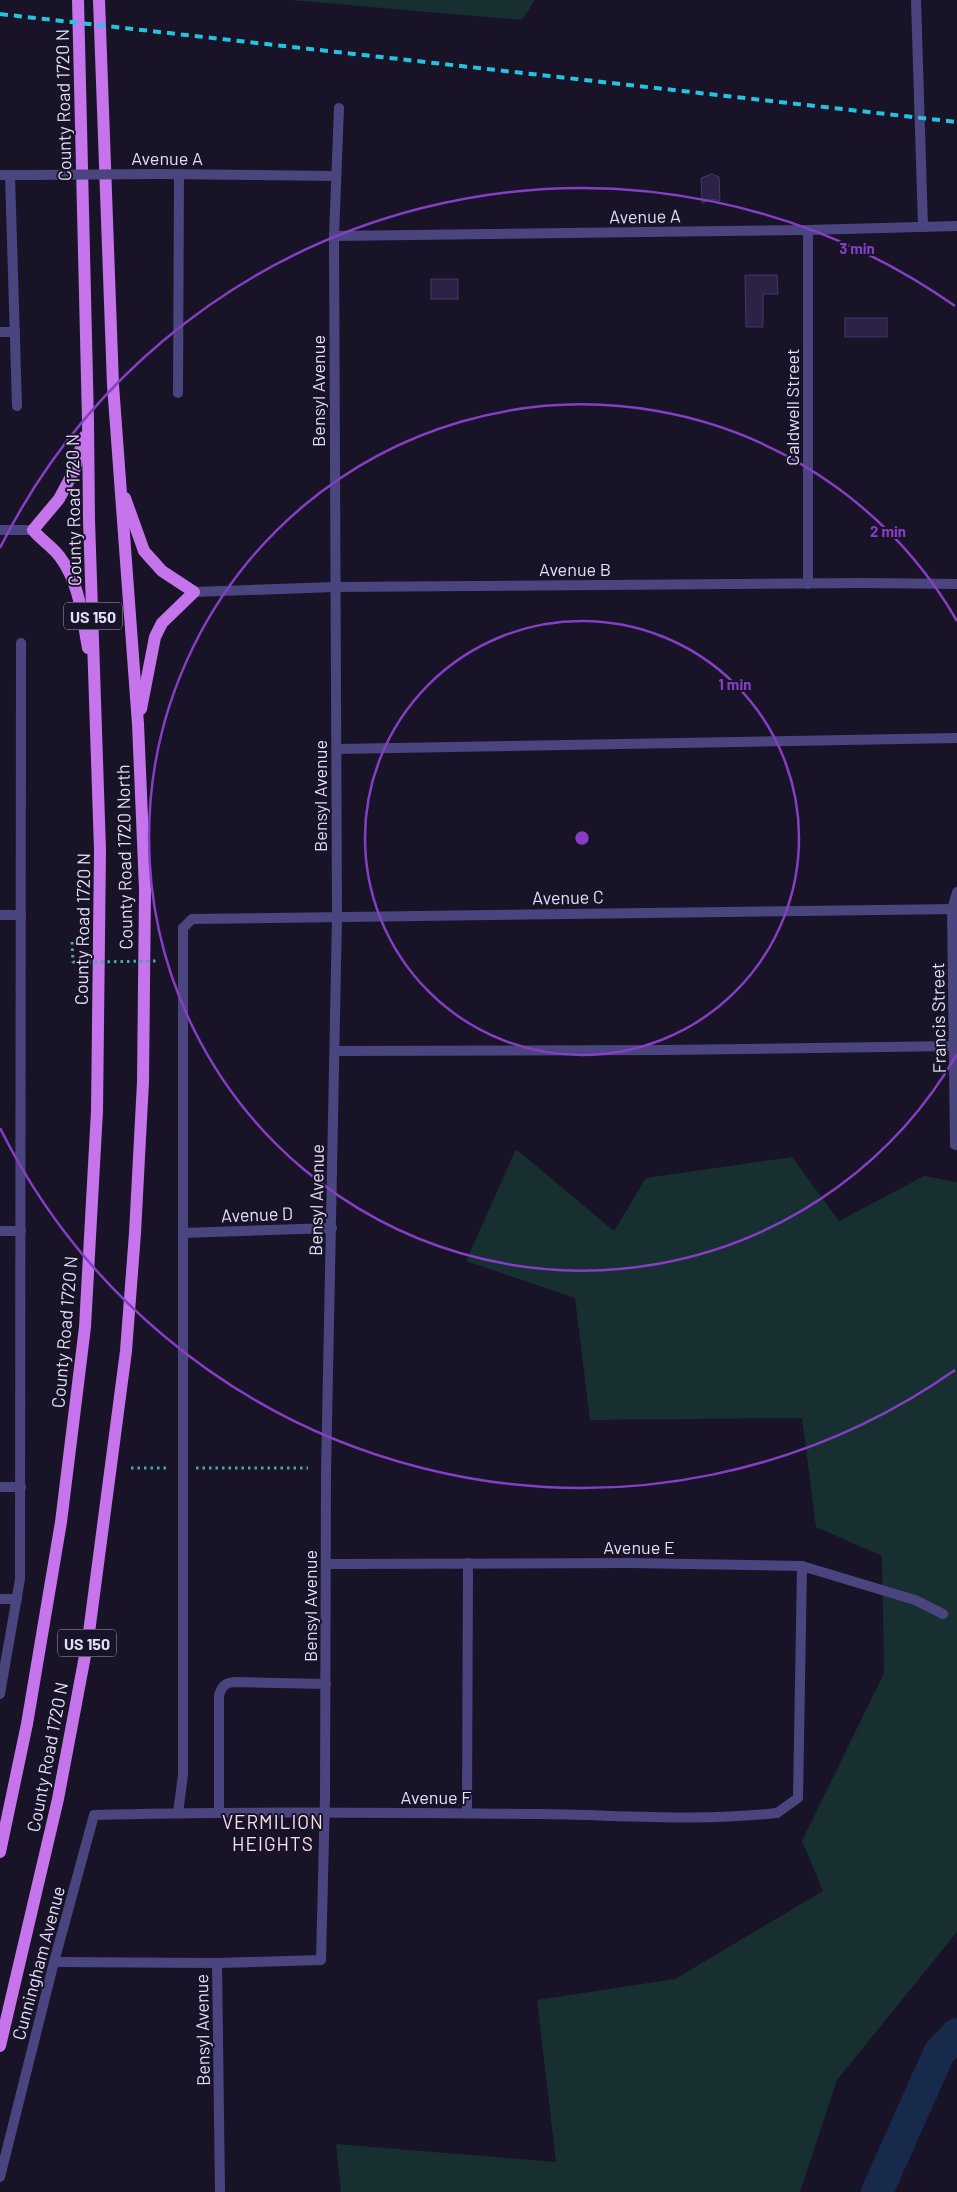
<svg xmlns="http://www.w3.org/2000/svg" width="957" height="2192" font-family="Barlow,sans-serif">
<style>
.green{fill:#172f30}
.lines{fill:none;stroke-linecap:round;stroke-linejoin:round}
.river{stroke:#182a4b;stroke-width:32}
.building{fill:#2b2245;stroke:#45376e}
.path{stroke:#41abaa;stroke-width:3;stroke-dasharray:2.5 4;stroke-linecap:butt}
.service{stroke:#4a457f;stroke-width:10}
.minor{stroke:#4a457f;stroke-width:10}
.primary{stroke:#c574eb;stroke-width:12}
.rail{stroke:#24c4e0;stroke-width:4;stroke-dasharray:8 6;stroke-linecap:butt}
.path-bridge{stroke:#41abaa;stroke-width:3;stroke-dasharray:2.5 4;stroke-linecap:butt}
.minor-bridge{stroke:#4a457f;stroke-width:10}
.ring{fill:none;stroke:#853ec5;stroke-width:2.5}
.labels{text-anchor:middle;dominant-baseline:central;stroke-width:4;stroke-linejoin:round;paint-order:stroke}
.shield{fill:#181326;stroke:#a5a1ba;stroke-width:1}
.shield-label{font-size:16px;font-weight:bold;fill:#e2defa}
.street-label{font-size:18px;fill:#e2defa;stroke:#181326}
.neighbourhood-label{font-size:19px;letter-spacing:1px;fill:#fbdfef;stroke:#181326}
.centre{fill:#853ec5;stroke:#181326;stroke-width:2.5}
.ring-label{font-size:15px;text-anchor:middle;font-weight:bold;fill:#853ec5;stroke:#181326;stroke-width:4;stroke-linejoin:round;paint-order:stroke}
</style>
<rect width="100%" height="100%" fill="#181326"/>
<g class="green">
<polygon points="290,0 535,0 522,20"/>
<polygon points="516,1149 614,1231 646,1178 792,1157 839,1221 924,1176 957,1182 957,1932 837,2080 800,2192 341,2192 336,2144 556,2162 537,2000 675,1979 823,1891 802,1841 884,1673 882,1556 816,1527 802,1418 590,1420 575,1298 466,1261"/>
</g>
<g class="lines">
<polyline class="river" points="877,2192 939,2053 957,2034"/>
</g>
<g class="building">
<polygon points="712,174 719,177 720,201 712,199 702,203 701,178"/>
<polygon points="745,275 777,275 778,294 763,294 763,327 746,327"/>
<rect x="431" y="279" width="27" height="20"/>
<rect x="845" y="318" width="42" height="19"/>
</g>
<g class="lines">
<g class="path">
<polyline points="72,942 73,962 84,962"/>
<polyline points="131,1468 170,1468"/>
<polyline points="196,1468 308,1468"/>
</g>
<g class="service">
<polyline points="916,0 923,227"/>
<polyline points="10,175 17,406"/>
<polyline points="0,332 15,332"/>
<polyline points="178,393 179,174"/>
<polyline points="337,749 957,738"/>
<polyline points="335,1051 664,1050 955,1046"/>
<polyline points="0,1599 17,1599"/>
<path d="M 219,1812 L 219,1695 C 222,1686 225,1683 234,1682 L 326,1684"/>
<polyline points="178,1813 183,1775 183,928"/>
<polyline points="467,1813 468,1563"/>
<polyline points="777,1813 798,1798 802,1566"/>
<polyline points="54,1962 217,1963"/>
</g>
<g class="minor">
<polyline points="159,174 335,176"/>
<polyline points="0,175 28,175"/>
<polyline points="334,236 808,230 957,226"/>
<polyline points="0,530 33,530"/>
<polyline points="808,584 808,230"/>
<polyline points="194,592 335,587 863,583 957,584"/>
<polyline points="0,915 21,915"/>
<polyline points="183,928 192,919 957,909"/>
<polyline points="955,1145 952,910 957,892"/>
<polyline points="0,1231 21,1231"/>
<polyline points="183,1233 332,1228"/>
<polyline points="0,1487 21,1487"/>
<polyline points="327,1564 630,1563 802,1566 915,1600 943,1614"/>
<polyline points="0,1694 20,1579 21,643"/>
<path d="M 0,2177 L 54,1962 L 94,1815 C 243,1811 391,1813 540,1814 C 619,1815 698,1822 777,1813"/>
<polyline points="220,2192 217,1963 321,1960 325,1797 326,1474 337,916 334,236 339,108"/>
</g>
<g class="primary">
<path d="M 84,437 L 74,471 L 59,499 L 33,530 C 41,540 53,547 60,557 C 80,584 82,617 88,648"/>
<polyline points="125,498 144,551 162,571 194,592 162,623 155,637 141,709"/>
<polyline points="0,1852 27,1724 61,1522 85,1327 97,1111 100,850 89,520 88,421 78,0"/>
<polyline points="0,2046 58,1799 88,1640 126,1351 135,1233 143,1082 145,889 138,724 113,385 99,0"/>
</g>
<polyline class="rail" points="0,14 957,122"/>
<polyline class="path-bridge" points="88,962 158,961"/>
<polyline class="minor-bridge" points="28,175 159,174"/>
</g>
<g class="ring">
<circle cx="582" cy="838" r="217"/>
<path d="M957 1054A433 433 0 1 1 957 621"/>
<path d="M955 1370A650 650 0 0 1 0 1128M0 548A650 650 0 0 1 955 306"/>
</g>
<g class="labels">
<g class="shield">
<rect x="64" y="602.5" width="58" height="27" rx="4"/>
<rect x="58" y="1629.5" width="58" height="27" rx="4"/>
</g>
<g class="shield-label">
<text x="93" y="616">US 150</text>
<text x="87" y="1643">US 150</text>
</g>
<g class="street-label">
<text transform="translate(63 105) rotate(-91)">County Road 1720 N</text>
<text x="167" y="158">Avenue A</text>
<text transform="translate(645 216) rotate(-1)">Avenue A</text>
<text transform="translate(318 391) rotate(-90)">Bensyl Avenue</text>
<text transform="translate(792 407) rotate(-90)">Caldwell Street</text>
<text transform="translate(73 510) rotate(-91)">County Road 1720 N</text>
<text x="575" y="569">Avenue B</text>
<text transform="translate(320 796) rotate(-90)">Bensyl Avenue</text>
<text transform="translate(124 857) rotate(-91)">County Road 1720 North</text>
<text transform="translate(568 897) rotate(-1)">Avenue C</text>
<text transform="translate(82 929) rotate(-89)">County Road 1720 N</text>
<text transform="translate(938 1018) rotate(-91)">Francis Street</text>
<text transform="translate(316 1200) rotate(-89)">Bensyl Avenue</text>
<text transform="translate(257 1214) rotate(-2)">Avenue D</text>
<text transform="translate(64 1332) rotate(-85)">County Road 1720 N</text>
<text x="639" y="1547">Avenue E</text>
<text transform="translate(310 1606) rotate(-90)">Bensyl Avenue</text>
<text transform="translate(47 1757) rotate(-79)">County Road 1720 N</text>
<text x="436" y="1797">Avenue F</text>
<text transform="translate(38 1963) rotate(-75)">Cunningham Avenue</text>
<text transform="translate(202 2030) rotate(-91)">Bensyl Avenue</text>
</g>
<g class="neighbourhood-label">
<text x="273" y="1821">VERMILION<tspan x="273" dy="22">HEIGHTS</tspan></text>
</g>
</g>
<circle cx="582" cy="838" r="8" class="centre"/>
<g class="ring-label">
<text x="857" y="254">3 min</text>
<text x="888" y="537">2 min</text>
<text x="735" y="690">1 min</text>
</g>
</svg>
